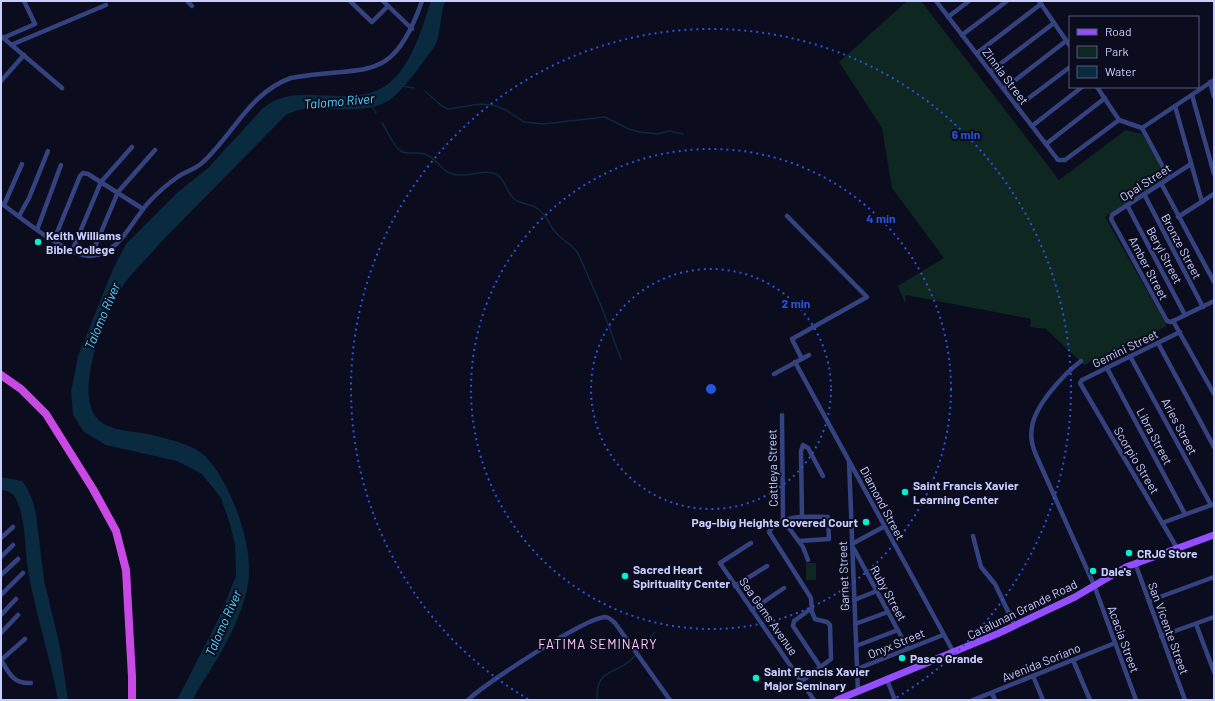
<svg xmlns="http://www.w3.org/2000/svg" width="1215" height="701" font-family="Barlow,sans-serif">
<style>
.green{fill:#0e2821}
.water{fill:#092a3f}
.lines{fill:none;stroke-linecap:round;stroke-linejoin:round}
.stream{stroke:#092a3f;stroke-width:1.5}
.minor{stroke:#34437f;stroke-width:4.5}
.primary{stroke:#934fff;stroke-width:7}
.trunk{stroke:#c949e4;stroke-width:8}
.ring{fill:none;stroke:#2654da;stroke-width:2;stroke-dasharray:2 4}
.poi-dot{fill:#00f3d1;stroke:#0b0c1e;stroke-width:1.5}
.labels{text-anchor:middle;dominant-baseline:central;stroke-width:4;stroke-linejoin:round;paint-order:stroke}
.street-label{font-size:12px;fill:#c8ceff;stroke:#0b0c1e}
.poi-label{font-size:12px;font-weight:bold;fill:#c8ceff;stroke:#0b0c1e;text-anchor:start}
.water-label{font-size:13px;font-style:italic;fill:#56d9ff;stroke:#0b0c1e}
.neighbourhood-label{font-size:13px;letter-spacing:1px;fill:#ffcaf8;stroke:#0b0c1e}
.centre{fill:#2654da;stroke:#0b0c1e;stroke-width:2}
.ring-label{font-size:12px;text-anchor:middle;font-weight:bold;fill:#2654da;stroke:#0b0c1e;stroke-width:4;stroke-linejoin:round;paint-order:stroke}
</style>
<rect width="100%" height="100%" fill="#0b0c1e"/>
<g class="green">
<polygon points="907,1 921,1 1059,180 1126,130 1142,134 1167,176 1105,217 1167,326 1084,365 1046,329 1030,327 1031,319 906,295 905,303 898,286 944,258 892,188 882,128 839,62"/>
<rect x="806" y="563" width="10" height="17"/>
</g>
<g class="water">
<path d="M 431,1 L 445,1 C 440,15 441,30 436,44 C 426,58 402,93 388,101 C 373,110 351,110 334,109 C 318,108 300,107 286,115 L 160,243 C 149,257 135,269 124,284 C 107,310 69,398 101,422 C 115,432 136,431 153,435 C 170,440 193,444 206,457 C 230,482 251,539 249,574 C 248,601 230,638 216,661 C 209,673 199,686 193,700 L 177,700 L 218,620 L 236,576 L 235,544 L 230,524 L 221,498 L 202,474 L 177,461 L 106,445 L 84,432 L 73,415 L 71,392 L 78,356 L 113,269 L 126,244 L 178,192 L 208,168 L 263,108 C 279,96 294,94 314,95 C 334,95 358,99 378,90 C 409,76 421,31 431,1 Z"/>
<path d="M 1,477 L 22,481 L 27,488 L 32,499 L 36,514 L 44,580 L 60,647 L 68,700 L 58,700 C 50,658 37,617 29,576 C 24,551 27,524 17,501 C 14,493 9,491 1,490 Z"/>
</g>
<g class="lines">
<g class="stream">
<polyline points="402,86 414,88"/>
<polyline points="425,91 442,106 448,109 480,104 493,105 506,110 524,122 543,124 605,117 629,129 640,132 657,134 669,131 683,134"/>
<polyline points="372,106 376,113"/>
<path d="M 382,123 C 388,131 393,147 401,151 C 409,156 419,150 427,155 C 441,162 441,174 459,175 C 471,176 484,169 496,174 C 505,179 506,191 513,198 C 520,205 531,203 538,209 C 547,215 549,225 556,233 C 563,241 572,244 578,253 L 602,308 L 621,359"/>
<polyline points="638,652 655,632"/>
<polyline points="856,698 857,700"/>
<path d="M 597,700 C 596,665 617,677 635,656"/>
</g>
<g class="minor">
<polyline points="187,1 192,6"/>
<polyline points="350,1 372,22 388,6"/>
<polyline points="383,1 412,29"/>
<polyline points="936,1 1058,160 1065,160 1119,120"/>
<polyline points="1039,1 1070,46"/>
<polyline points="948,17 969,1"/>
<polyline points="962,35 1007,1"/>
<polyline points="1,36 62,88"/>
<polyline points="3,38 35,24 24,1"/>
<polyline points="11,45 106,5"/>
<polyline points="977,53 1041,4"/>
<polyline points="991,71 1054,23"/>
<polyline points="1,81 24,55"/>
<polyline points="1210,82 1214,97"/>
<polyline points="1097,87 1119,120 1142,128"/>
<polyline points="1004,89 1066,41"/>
<polyline points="1192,95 1214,174"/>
<polyline points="1175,106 1202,202"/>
<polyline points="1017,107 1070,67"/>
<polyline points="1032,126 1082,87"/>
<polyline points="1142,128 1214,80"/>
<polyline points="1142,128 1169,178"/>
<polyline points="1046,144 1105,98"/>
<polyline points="1191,164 1112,215 1111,219 1167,321 1171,322 1214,301"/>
<polyline points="1161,183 1214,282"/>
<polyline points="1144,194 1203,307"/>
<path d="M 1,203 C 20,217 68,257 91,256 C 120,254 132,220 149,202 C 158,192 169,183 179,176 C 187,171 196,169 203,162 C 233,135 250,92 291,78 C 364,64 392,88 422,1"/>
<polyline points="4,205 22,164"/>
<polyline points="1127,205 1185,315"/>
<polyline points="19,216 29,198 48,151"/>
<polyline points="787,216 867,297 792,339 802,359"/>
<polyline points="1178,217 1214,194"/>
<polyline points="37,230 61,165"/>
<polyline points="54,240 80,176 83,173 88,174 143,209"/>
<polyline points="72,251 101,182 132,147"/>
<polyline points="91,256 118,192 155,150"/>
<polyline points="1173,321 1214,394"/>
<polyline points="1158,343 1214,447"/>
<polyline points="1130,356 1211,505"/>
<path d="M 1081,361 C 1064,374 1035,405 1032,427 C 1030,437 1032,446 1036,455 L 1094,585 L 1136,700"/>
<polyline points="795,362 954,653"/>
<polyline points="1107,368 1185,514"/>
<polyline points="774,374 809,355"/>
<polyline points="782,415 783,520 803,547 808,560"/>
<polyline points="849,461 858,692"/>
<polyline points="802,517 801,451 803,445 808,448 823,476"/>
<polyline points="1162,523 1214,504"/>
<polyline points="973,536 981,567 995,584 1015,626"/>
<polyline points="1,538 13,527"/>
<path d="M 799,541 L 829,539 L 828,517 C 810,517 780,513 769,532 L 811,598 L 812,612 L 815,619 L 827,622 L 830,625 L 831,659 L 802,681"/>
<polyline points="751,543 720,563 814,700"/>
<polyline points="852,544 885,526"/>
<polyline points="1177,548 1080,383 1082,380 1180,332"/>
<polyline points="854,549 908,649"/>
<polyline points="1,557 13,545"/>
<polyline points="1135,563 1185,700"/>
<polyline points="1,575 18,559"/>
<polyline points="735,586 767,566"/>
<polyline points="1,595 23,573"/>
<polyline points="854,600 877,591"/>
<polyline points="1149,601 1214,577"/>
<polyline points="812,608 794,621 793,626 821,668"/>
<polyline points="752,610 784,588"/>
<polyline points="1,615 16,599"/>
<polyline points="855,624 888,612"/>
<polyline points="1196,624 1214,672"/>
<polyline points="1,633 18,615"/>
<polyline points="1161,636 1214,617"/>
<polyline points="856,646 898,630"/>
<path d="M 1,660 C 9,673 13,684 31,683"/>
<polyline points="1,660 25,639"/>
<polyline points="1073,660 1090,700"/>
<polyline points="857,669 943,635"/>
<polyline points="1033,676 1043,700"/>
<polyline points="887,680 895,700"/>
<polyline points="992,693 995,700"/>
<path d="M 468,700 C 484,684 585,618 605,617 C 609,617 612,620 615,623 L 670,700"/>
<polyline points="973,700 1115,643"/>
</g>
<polyline class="primary" points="837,700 997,634 1075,597 1126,567 1214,535"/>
<polyline class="trunk" points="1,375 21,389 46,414 93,489 116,531 126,570 132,677 132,700"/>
</g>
<g class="ring">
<circle cx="711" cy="389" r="120"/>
<circle cx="711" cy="389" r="240"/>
<path d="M528 699A360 360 0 1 1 894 699"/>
</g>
<g class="poi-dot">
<circle cx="38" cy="242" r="4"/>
<circle cx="905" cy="492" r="4"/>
<circle cx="866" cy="522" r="4"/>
<circle cx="1129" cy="553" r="4"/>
<circle cx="1093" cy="571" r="4"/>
<circle cx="625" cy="576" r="4"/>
<circle cx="902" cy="658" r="4"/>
<circle cx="756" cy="678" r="4"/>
</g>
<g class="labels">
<g class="street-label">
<text transform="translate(1006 76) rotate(53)">Zinnia Street</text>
<text transform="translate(1145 182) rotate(-33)">Opal Street</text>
<text transform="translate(1182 246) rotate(62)">Bronze Street</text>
<text transform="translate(1165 255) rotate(62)">Beryl Street</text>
<text transform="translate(1149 268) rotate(62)">Amber Street</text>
<text transform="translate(1125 348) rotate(-26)">Gemini Street</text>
<text transform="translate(1180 426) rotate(62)">Aries Street</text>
<text transform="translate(1155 436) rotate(62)">Libra Street</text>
<text transform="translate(1137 460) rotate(59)">Scorpio Street</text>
<text transform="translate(772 468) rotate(-91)">Cattleya Street</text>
<text transform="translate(883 503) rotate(62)">Diamond Street</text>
<text transform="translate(843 576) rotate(-92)">Garnet Street</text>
<text transform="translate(889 593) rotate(61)">Ruby Street</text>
<text transform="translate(1022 609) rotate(-26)">Catalunan Grande Road</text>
<text transform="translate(769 616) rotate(55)">Sea Gems Avenue</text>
<text transform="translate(1169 628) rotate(70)">San Vicente Street</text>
<text transform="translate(1124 639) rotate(70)">Acacia Street</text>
<text transform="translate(896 643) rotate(-22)">Onyx Street</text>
<text transform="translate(1041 662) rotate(-22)">Avenida Soriano</text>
</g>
<g class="poi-label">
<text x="46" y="235">Keith Williams<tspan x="46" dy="14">Bible College</tspan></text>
<text x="913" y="485">Saint Francis Xavier<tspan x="913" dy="14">Learning Center</tspan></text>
<text x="858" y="522" text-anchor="end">Pag-Ibig Heights Covered Court</text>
<text x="1137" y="553">CRJG Store</text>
<text x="633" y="569">Sacred Heart<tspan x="633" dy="14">Spirituality Center</tspan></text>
<text x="1101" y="571">Dale's</text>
<text x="910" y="658">Paseo Grande</text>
<text x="764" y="671">Saint Francis Xavier<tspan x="764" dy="14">Major Seminary</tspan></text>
</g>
<g class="water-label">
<text transform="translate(339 101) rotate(-5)">Talomo River</text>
<text transform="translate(102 316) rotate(-67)">Talomo River</text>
<text transform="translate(223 623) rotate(-66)">Talomo River</text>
</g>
<g class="neighbourhood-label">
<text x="598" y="644">FATIMA SEMINARY</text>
</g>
</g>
<circle cx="711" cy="389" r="6" class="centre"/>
<g class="ring-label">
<text x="966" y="139">6 min</text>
<text x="881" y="223">4 min</text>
<text x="796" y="308">2 min</text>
</g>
<rect width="1215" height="701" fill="none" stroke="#c8ceff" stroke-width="4"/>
<rect x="1069" y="16" width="130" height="72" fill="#0b0c1e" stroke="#575a78"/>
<rect x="1077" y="29" width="20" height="6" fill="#934fff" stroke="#575a78"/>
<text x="1105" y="36" font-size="12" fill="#c8ceff">Road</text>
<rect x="1077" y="46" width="20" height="12" fill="#0e2821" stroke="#575a78"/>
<text x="1105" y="56" font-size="12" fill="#c8ceff">Park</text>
<rect x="1077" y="66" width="20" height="12" fill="#092a3f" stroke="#575a78"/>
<text x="1105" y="76" font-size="12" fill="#c8ceff">Water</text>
</svg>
